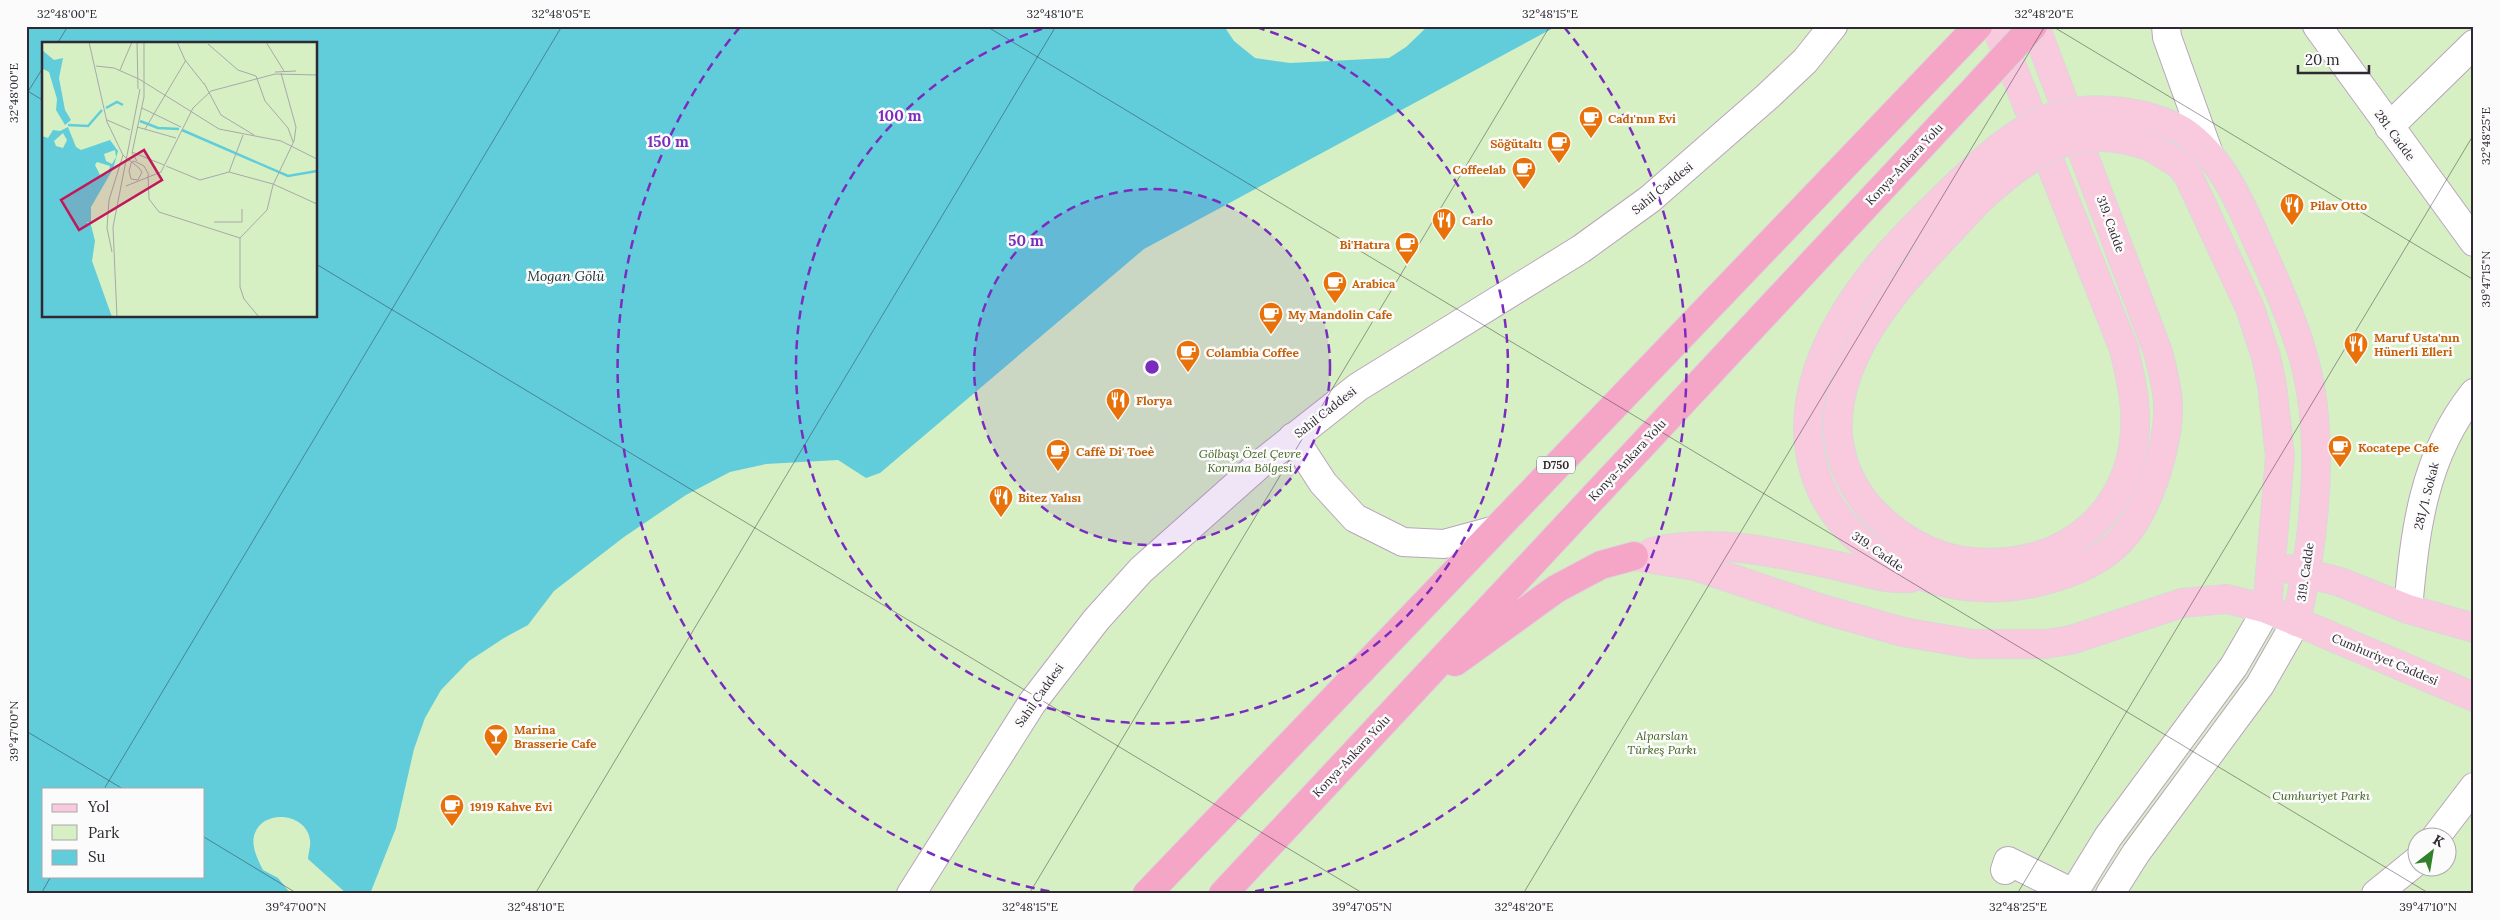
<svg xmlns="http://www.w3.org/2000/svg" width="2500" height="920" font-family="Lora,serif">
<style>
.green{fill:#d6f0c3;fill-rule:evenodd}
.water{fill:#61cddb;fill-rule:evenodd}
.lines{fill:none;stroke-linecap:round;stroke-linejoin:round}
.minor-casing{stroke:#baa4be;stroke-width:30}
.major-casing{stroke:#dad8da;stroke-width:30}
.highway-casing{stroke:#dad8da;stroke-width:30}
.minor{stroke:#fff;stroke-width:28}
.major{stroke:#f9c9dd;stroke-width:28}
.highway{stroke:#f5a5c6;stroke-width:28}
.major-bridge-casing{stroke:#dad8da;stroke-width:30;stroke-linecap:butt}
.highway-bridge-casing{stroke:#dad8da;stroke-width:30;stroke-linecap:butt}
.major-bridge{stroke:#f9c9dd;stroke-width:28}
.highway-bridge{stroke:#f5a5c6;stroke-width:28}
.ticks{fill:none;stroke:#302832;stroke-width:1;stroke-opacity:0.45}
.ring{fill:none;stroke:#7b2cbf;stroke-width:2.5;stroke-dasharray:9 6}
.labels{text-anchor:middle;dominant-baseline:central;stroke-width:5;stroke-linejoin:round;paint-order:stroke}
.shield{fill:#fbfbfb;stroke:#6d676e;stroke-width:1}
.shield-label{font-size:11px;font-weight:bold;fill:#302832}
.food-label{font-size:12px;font-weight:bold;fill:#c56008;stroke:#fbfbfb;text-anchor:start}
.street-label{font-size:12px;fill:#302832;stroke:#fbfbfb}
.park-label{font-size:12px;font-style:italic;fill:#41631f;stroke:#fbfbfb}
.water-label{font-size:14px;font-style:italic;fill:#192d30;stroke:#fbfbfb}
.inset-river{fill:none;stroke:#61cddb;stroke-width:2.5}
.inset-road{fill:none;stroke:#aaa7ab;stroke-width:1}
.view{fill:#c2185b;fill-opacity:0.15;stroke:#c2185b;stroke-width:2.5}
.inset-edge{fill:none;stroke:#302832;stroke-width:2.5}
.centre{fill:#7b2cbf;stroke:#fbfbfb;stroke-width:2.5}
.ring-label{font-size:15px;text-anchor:middle;font-weight:bold;fill:#7b2cbf;stroke:#fbfbfb;stroke-width:5;stroke-linejoin:round;paint-order:stroke}
.neatline{fill:none;stroke:#302832;stroke-width:2}
.ticks-label{font-size:12px;text-anchor:middle;fill:#302832}
</style>
<rect width="100%" height="100%" fill="#fbfbfb"/>
<path class="green" d="M 26,26 L 2474,26 L 2474,894 L 26,894 ZM 44,44 L 316,44 L 316,316 L 44,316 ZM 44,789 L 204,789 L 204,876 L 44,876 ZM 2418,838 L 2448,838 L 2448,868 L 2418,868 Z"/>
<path class="water" d="M 26,26 L 1224,26 L 1234,41 L 1255,58 L 1290,63 L 1389,58 L 1406,47 L 1428,26 L 1557,26 L 1144,249 L 880,473 L 866,478 L 838,460 L 766,464 L 730,472 L 686,495 L 624,537 L 554,591 L 528,625 L 504,638 L 469,661 L 441,690 L 425,718 L 414,749 L 396,828 L 370,894 L 347,894 L 308,859 C 308,854 311,846 310,840 C 307,814 265,808 255,833 C 250,845 258,860 263,870 L 278,878 L 291,894 L 26,894 ZM 44,44 L 316,44 L 316,316 L 44,316 ZM 44,789 L 204,789 L 204,876 L 44,876 Z"/>
<g class="lines">
<defs>
<g id="minor">
<polyline points="2166,26 2167,37 2209,154"/>
<polyline points="2317,26 2474,242"/>
<polyline points="2389,127 2474,44"/>
<polyline points="1293,437 1323,483 1355,518 1403,542 1444,544 1492,531"/>
<path d="M 2408,609 C 2415,531 2423,457 2474,393"/>
<polyline points="2435,838 2474,787"/>
<polyline points="2005,870 2008,861 2073,893"/>
<polyline points="911,894 1032,703 1096,620 1141,570 1259,465 1358,387 1581,249 1650,199 1768,96 1805,61 1833,26"/>
<polyline points="2073,894 2108,837 2234,666 2267,609"/>
<polyline points="2110,894 2136,853 2260,685 2296,622"/>
<polyline points="2376,894 2418,860"/>
</g>
<g id="major">
<path d="M 2145,116 C 2158,120 2172,124 2183,131 C 2219,155 2238,198 2255,236 C 2273,276 2292,317 2304,359 C 2326,441 2314,541 2296,622"/>
<polyline points="2151,147 2179,164 2188,175 2250,308 2266,357 2272,385 2280,456 2267,609"/>
<path d="M 1960,182 C 1904,236 1844,293 1818,370 C 1768,520 1917,619 2053,578 C 2080,570 2108,557 2126,534 C 2139,518 2148,497 2155,477 C 2162,455 2169,429 2168,406 C 2168,388 2162,369 2158,352 L 2035,26"/>
<path d="M 1979,200 C 1932,252 1873,304 1848,372 C 1824,436 1843,494 1899,534 C 1917,547 1942,558 1965,561 C 2067,575 2146,505 2134,400 C 2132,383 2128,366 2124,349 L 1996,26"/>
<path d="M 1652,552 C 1716,537 1779,553 1842,567 C 1865,572 1886,580 1910,578"/>
<polyline points="1634,556 1695,566 1822,609 1903,632 1973,644 2045,644 2071,640 2182,603 2227,599 2267,609 2474,697"/>
<polyline points="2290,569 2340,582 2408,609 2474,628"/>
</g>
<g id="highway">
<polyline points="1455,662 1556,589 1601,565 1634,556"/>
<polyline points="1147,894 1978,26"/>
<polyline points="1223,894 1984,79"/>
</g>
</defs>
<use href="#minor" class="minor-casing"/>
<use href="#major" class="major-casing"/>
<use href="#highway" class="highway-casing"/>
<use href="#minor" class="minor"/>
<use href="#major" class="major"/>
<use href="#highway" class="highway"/>
<defs>
<g id="major-bridge">
<path d="M 1960,182 C 2020,126 2059,97 2145,116"/>
<path d="M 1979,200 C 2033,152 2076,119 2151,147"/>
</g>
<polyline id="highway-bridge" points="1984,79 2033,26"/>
</defs>
<use href="#major-bridge" class="major-bridge-casing"/>
<use href="#highway-bridge" class="highway-bridge-casing"/>
<use href="#major-bridge" class="major-bridge"/>
<use href="#highway-bridge" class="highway-bridge"/>
</g>
<path class="ticks" d="M 986,26 L 2430,894M 2052,26 L 2474,280M 57,44 L 68,26M 26,90 L 44,101M 26,95 L 44,66M 316,264 L 1364,894M 26,731 L 123,789M 104,789 L 562,26M 204,837 L 298,894M 41,894 L 51,876M 535,894 L 1056,26M 1029,894 L 1550,26M 1523,894 L 2045,26M 2017,894 L 2474,134"/>
<circle cx="1152" cy="367" r="178" fill="#7b2cbf" fill-opacity=".12"/>
<g class="ring">
<circle cx="1152" cy="367" r="178"/>
<path d="M1256 27A356 356 0 1 1 1048 27"/>
<path d="M1064 894A534 534 0 0 1 740 27M1564 27A534 534 0 0 1 1240 894"/>
</g>
<defs>
<symbol id="cafe-pin" viewBox="-11 -11 22 30"><path d="M0 17L-7.5 6A9.5 9.5 0 1 1 7.5 6Z" fill="#e8710a" stroke="#fbfbfb"/><path d="M-5.5-4.5H6V0H3Q3 3.5 0 3.5H-2.5Q-5.5 3.5-5.5 0ZM3-3.2v2h1.7v-2ZM-6 4.5H4V6H-6Z" fill="#fff"/></symbol>
<symbol id="restaurant-pin" viewBox="-11 -11 22 30"><path d="M0 17L-7.5 6A9.5 9.5 0 1 1 7.5 6Z" fill="#e8710a" stroke="#fbfbfb"/><path d="M-5-6h1v4h1v-4h1v4h1v-4h1v5L-1.5 .5V6h-2V.5L-5-1ZM5-6V6H3V1.5H1.5Q1.5-4 5-6Z" fill="#fff"/></symbol>
<symbol id="bar-pin" viewBox="-11 -11 22 30"><path d="M0 17L-7.5 6A9.5 9.5 0 1 1 7.5 6Z" fill="#e8710a" stroke="#fbfbfb"/><path d="M-6-5H6L.8 .8V4.5H3.5V6h-7V4.5H-.8V.8Z" fill="#fff"/></symbol>
</defs>
<g fill-rule="evenodd">
<use href="#cafe-pin" x="1577" y="104" width="28" height="38"/>
<use href="#cafe-pin" x="1545" y="129" width="28" height="38"/>
<use href="#cafe-pin" x="1510" y="155" width="28" height="38"/>
<use href="#restaurant-pin" x="2278" y="191" width="28" height="38"/>
<use href="#restaurant-pin" x="1430" y="206" width="28" height="38"/>
<use href="#cafe-pin" x="1393" y="230" width="28" height="38"/>
<use href="#cafe-pin" x="1321" y="269" width="28" height="38"/>
<use href="#cafe-pin" x="1257" y="300" width="28" height="38"/>
<use href="#restaurant-pin" x="2342" y="330" width="28" height="38"/>
<use href="#cafe-pin" x="1174" y="338" width="28" height="38"/>
<use href="#restaurant-pin" x="1104" y="386" width="28" height="38"/>
<use href="#cafe-pin" x="2326" y="433" width="28" height="38"/>
<use href="#cafe-pin" x="1044" y="437" width="28" height="38"/>
<use href="#restaurant-pin" x="987" y="483" width="28" height="38"/>
<use href="#bar-pin" x="482" y="722" width="28" height="38"/>
<use href="#cafe-pin" x="438" y="792" width="28" height="38"/>
</g>
<g class="labels">
<rect class="shield" x="1537" y="456.5" width="38" height="17" rx="4"/>
<g class="shield-label">
<text x="1556" y="465">D750</text>
</g>
<g class="food-label">
<text x="1608" y="118">Cadı'nın Evi</text>
<text x="1542" y="143" text-anchor="end">Söğütaltı</text>
<text x="1506" y="169" text-anchor="end">Coffeelab</text>
<text x="2310" y="205">Pilav Otto</text>
<text x="1462" y="220">Carlo</text>
<text x="1390" y="244" text-anchor="end">Bi'Hatıra</text>
<text x="1352" y="283">Arabica</text>
<text x="1288" y="314">My Mandolin Cafe</text>
<text x="2374" y="337">Maruf Usta'nın<tspan x="2374" dy="14">Hünerli Elleri</tspan></text>
<text x="1206" y="352">Colambia Coffee</text>
<text x="1136" y="400">Florya</text>
<text x="2358" y="447">Kocatepe Cafe</text>
<text x="1076" y="451">Caffè Di' Toeè</text>
<text x="1018" y="497">Bitez Yalısı</text>
<text x="514" y="729">Marina<tspan x="514" dy="14">Brasserie Cafe</tspan></text>
<text x="470" y="806">1919 Kahve Evi</text>
</g>
<g class="street-label">
<text transform="translate(2395 135) rotate(54)">281. Cadde</text>
<text transform="translate(1904 164) rotate(-47)">Konya-Ankara Yolu</text>
<text transform="translate(1662 188) rotate(-39)">Sahil Caddesi</text>
<text transform="translate(2111 224) rotate(70)">319. Cadde</text>
<text transform="translate(1325 412) rotate(-38)">Sahil Caddesi</text>
<text transform="translate(1627 460) rotate(-47)">Konya-Ankara Yolu</text>
<text transform="translate(2426 496) rotate(-76)">281/1. Sokak</text>
<text transform="translate(1878 551) rotate(35)">319. Cadde</text>
<text transform="translate(2305 572) rotate(-82)">319. Cadde</text>
<text transform="translate(2385 659) rotate(23)">Cumhuriyet Caddesi</text>
<text transform="translate(1039 695) rotate(-55)">Sahil Caddesi</text>
<text transform="translate(1351 756) rotate(-47)">Konya-Ankara Yolu</text>
</g>
<g class="park-label">
<text x="1250" y="453">Gölbaşı Özel Çevre<tspan x="1250" dy="14">Koruma Bölgesi</tspan></text>
<text x="1662" y="735">Alparslan<tspan x="1662" dy="14">Türkeş Parkı</tspan></text>
<text x="2321" y="795">Cumhuriyet Parkı</text>
</g>
<g class="water-label">
<text x="566" y="276">Mogan Gölü</text>
</g>
</g>
<g transform="translate(42 42)">
<rect width="275" height="275" fill="#fbfbfb"/>
<path d="M 0,0 L 275,0 L 275,275 L 0,275 Z" fill="#d6f0c3"/>
<path d="M 0,8 L 12,18 L 21,16 L 17,36 L 23,68 L 29,78 L 23,83 L 14,68 L 15,57 L 7,30 L 1,27 ZM 26,85 L 34,105 L 39,108 L 68,98 L 76,109 L 71,127 L 49,165 L 49,180 L 44,180 L 49,183 L 53,199 L 50,219 L 70,275 L 0,275 L 0,94 L 6,96 L 11,88 L 18,89 ZM 21,91 L 25,98 L 21,106 L 14,104 L 12,99 ZM 73,108 L 74,115 L 70,122 L 64,119 L 62,112 ZM 55,120 L 68,124 L 66,132 L 58,133 L 53,123 Z" fill="#61cddb" fill-rule="evenodd"/>
<path class="inset-river" d="M 64,66 L 75,60 L 81,63M 98,79 L 116,86 L 137,87M 26,83 L 46,84 L 60,68M 140,88 L 246,134 L 275,129"/>
<path class="inset-road" d="M 47,0 L 65,80 L 81,113 L 67,158 L 65,186 L 70,210M 95,0 L 96,47M 135,0 L 143,18 L 162,42M 224,0 L 242,29M 166,2 L 196,28 L 214,34 L 223,59 L 246,86 L 251,100M 54,24 L 72,26 L 97,37 L 177,87 L 239,99 L 275,117M 78,28 L 90,0M 233,30 L 254,29M 162,41 L 179,73 L 212,93M 100,66 L 139,85M 65,78 L 88,88M 95,85 L 134,96M 103,87 L 144,18M 90,110 L 122,123M 81,113 L 83,115 L 91,121 L 97,126 L 100,130 L 96,138 L 89,137 L 87,129 L 89,122 L 89,121 L 90,120 L 92,119 L 102,124 L 107,133M 95,119 L 90,111 L 102,55 L 102,0M 124,124 L 158,138 L 187,130 L 231,142 L 275,162M 187,130 L 201,93M 106,133 L 107,157 L 117,170 L 198,196M 84,144 L 119,130 L 151,66 L 169,49 L 233,32 L 275,33M 172,180 L 200,180 L 200,167M 75,275 L 71,185 L 98,47M 217,275 L 202,257 L 198,245 L 198,196 L 225,168 L 231,143 L 252,99 L 254,85 L 239,31"/>
<path class="view" d="M 102,108 L 120,138 L 37,188 L 19,158 Z"/>
<rect width="275" height="275" class="inset-edge"/>
</g>
<circle cx="1152" cy="367" r="8" class="centre"/>
<g class="ring-label">
<text x="900" y="121">100 m</text>
<text x="668" y="147">150 m</text>
<text x="1026" y="246">50 m</text>
</g>
<rect width="2500" height="920" fill="none" stroke="#fbfbfb" stroke-width="55"/>
<rect x="42" y="788" width="162" height="90" fill="#fbfbfb" stroke="#aaa7ab"/>
<rect x="52" y="804" width="25" height="8" fill="#f9c9dd" stroke="#aaa7ab"/>
<text x="88" y="812" font-size="15" fill="#302832">Yol</text>
<rect x="52" y="825" width="25" height="15" fill="#d6f0c3" stroke="#aaa7ab"/>
<text x="88" y="838" font-size="15" fill="#302832">Park</text>
<rect x="52" y="850" width="25" height="15" fill="#61cddb" stroke="#aaa7ab"/>
<text x="88" y="862" font-size="15" fill="#302832">Su</text>
<g transform="translate(2432 852) rotate(31)"><circle r="24" fill="#fbfbfb" stroke="#aaa7ab"/>
<path d="M0-4L9 19L0 12L-9 19Z" fill="#32802a"/>
<text y="-8" font-size="14" font-weight="bold" text-anchor="middle" fill="#302832">K</text>
</g>
<path d="M2298 65v8h71v-8" fill="none" stroke="#302832" stroke-width="2.5"/>
<text x="2305" y="65" font-size="15" fill="#302832" stroke="#fbfbfb" stroke-width="4" paint-order="stroke">20 m</text>
<rect x="28" y="28" width="2444" height="864" class="neatline"/>
<g class="ticks-label">
<text x="67" y="18">32°48'00"E</text>
<text x="561" y="18">32°48'05"E</text>
<text x="1055" y="18">32°48'10"E</text>
<text x="1550" y="18">32°48'15"E</text>
<text x="2044" y="18">32°48'20"E</text>
<text transform="translate(14 93) rotate(-90)" y="4">32°48'00"E</text>
<text transform="translate(2486 136) rotate(-90)" y="4">32°48'25"E</text>
<text transform="translate(2486 279) rotate(-90)" y="4">39°47'15"N</text>
<text transform="translate(14 731) rotate(-90)" y="4">39°47'00"N</text>
<text x="296" y="911">39°47'00"N</text>
<text x="536" y="911">32°48'10"E</text>
<text x="1030" y="911">32°48'15"E</text>
<text x="1362" y="911">39°47'05"N</text>
<text x="1524" y="911">32°48'20"E</text>
<text x="2018" y="911">32°48'25"E</text>
<text x="2428" y="911">39°47'10"N</text>
</g>
</svg>
